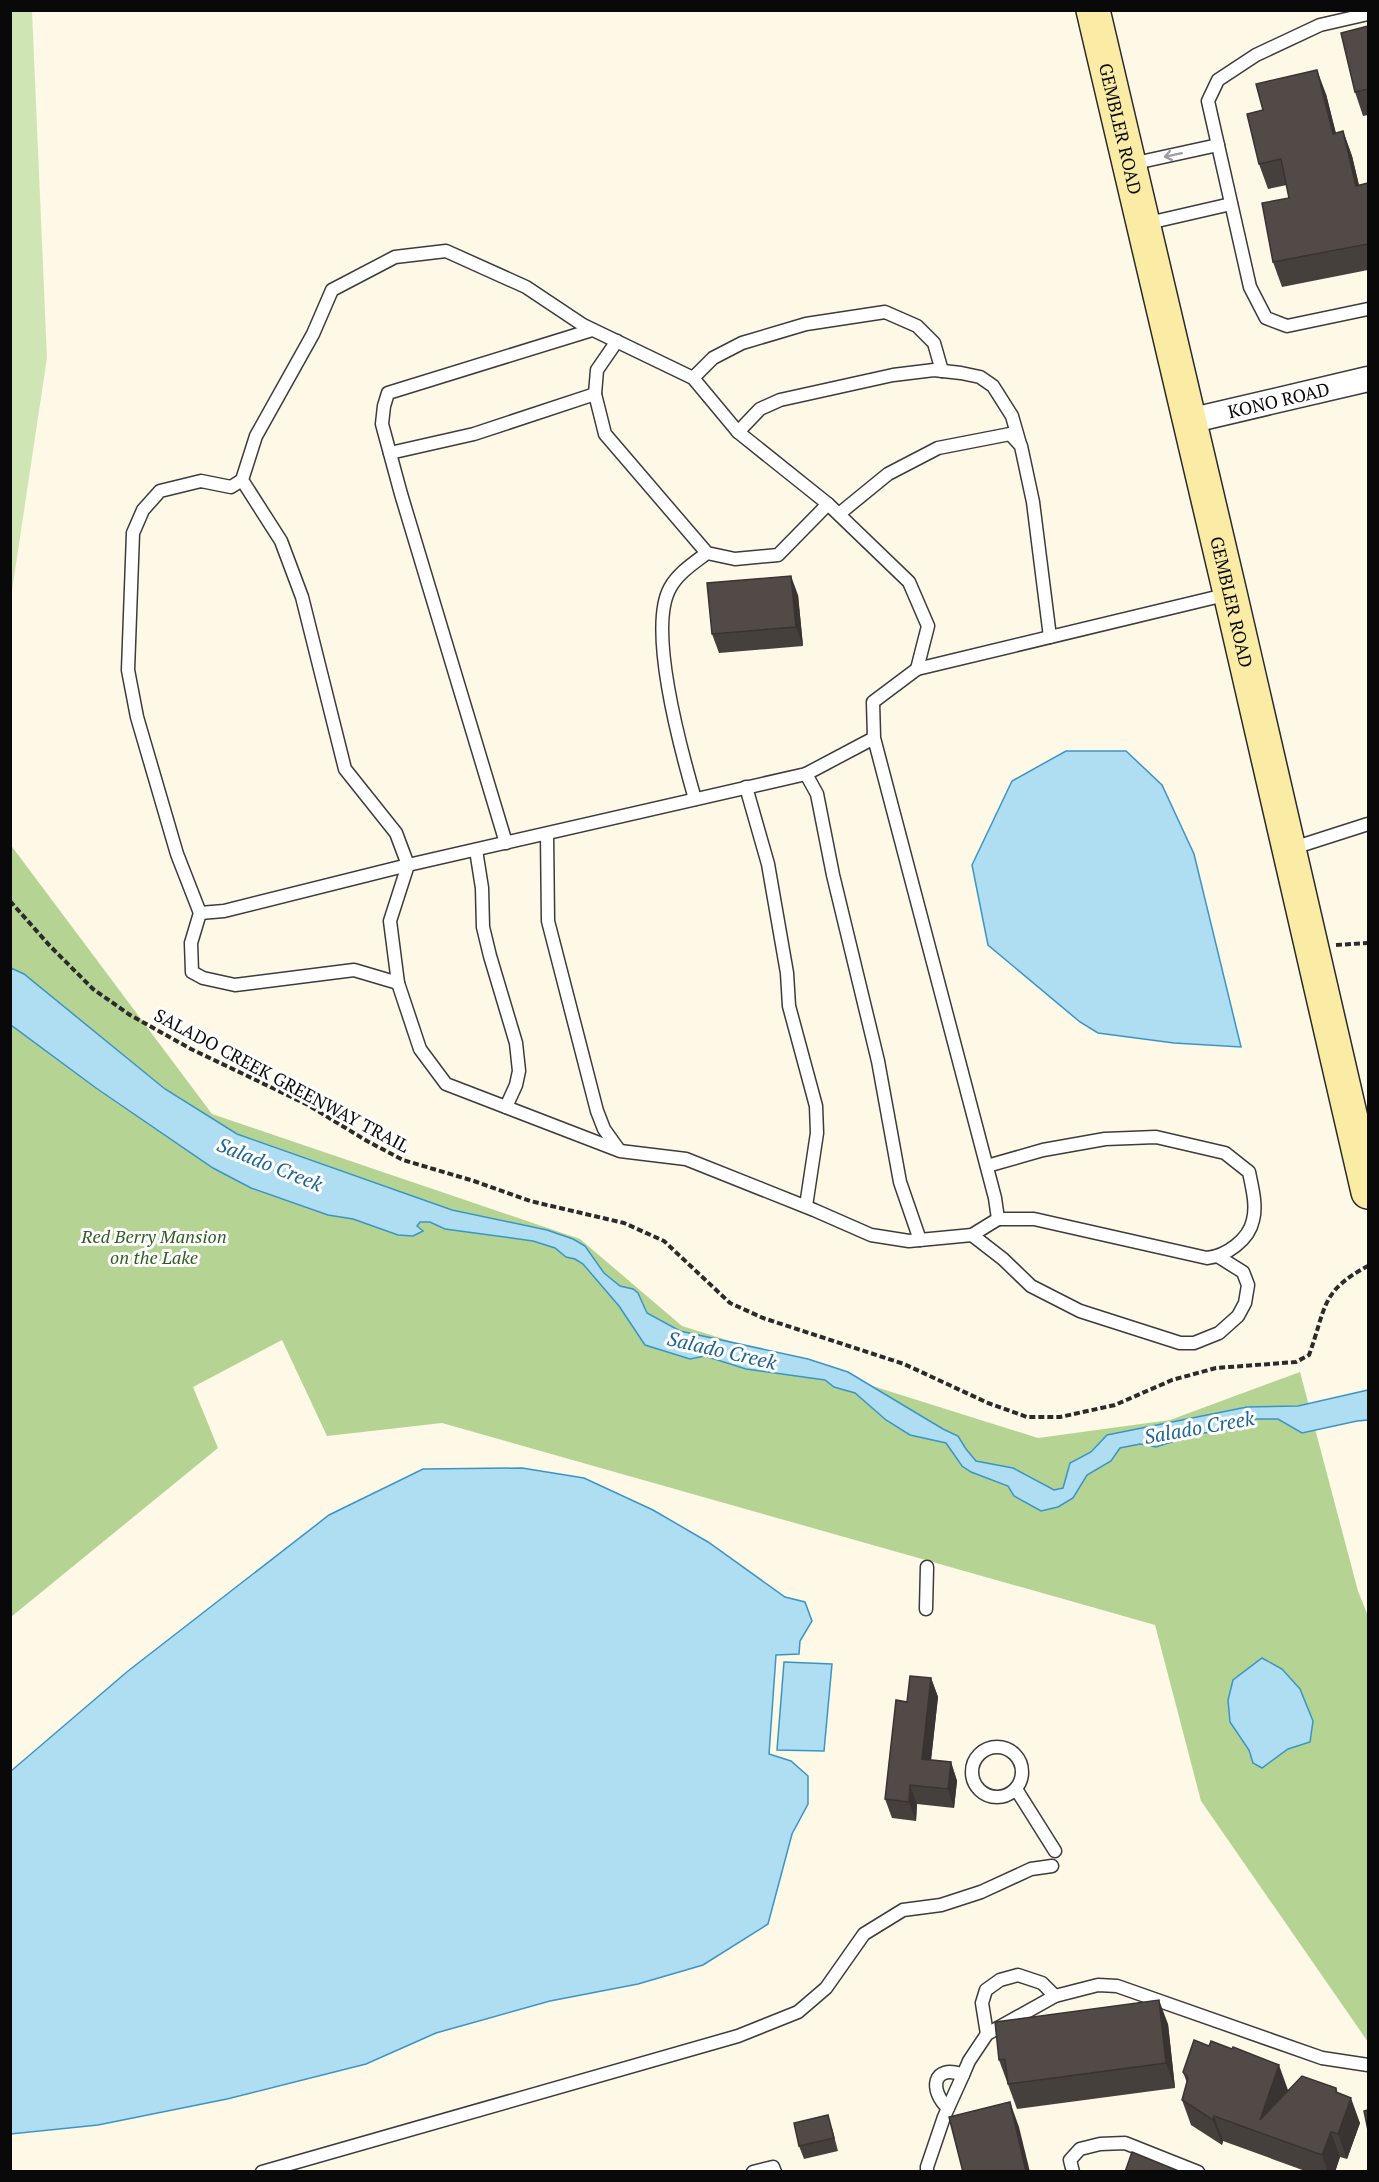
<svg xmlns="http://www.w3.org/2000/svg" width="1379" height="2182" font-family="'PT Serif',serif">
<style>
.green{fill:#d0e5b4}
.forest{fill:#b5d494}
.water{fill:#afddf2;stroke:#3b95c4;stroke-width:1.5}
.lines{fill:none;stroke-linecap:round;stroke-linejoin:round}
.service-casing{stroke:#3c3c3c;stroke-width:15}
.minor-casing{stroke:#3c3c3c;stroke-width:27}
.secondary-casing{stroke:#2b2b2b;stroke-width:36}
.path{stroke:#2b2b2b;stroke-width:4;stroke-dasharray:6 3;stroke-linecap:butt}
.service{stroke:#fff;stroke-width:12}
.minor{stroke:#fff;stroke-width:24}
.secondary{stroke:#faeca5;stroke-width:33}
.wall{fill:#46403d}
.shaded-wall{fill:#393432}
.building{fill:#514a47;stroke:#393432;stroke-width:1.5}
.oneway{stroke:#9d9d9d}
.labels{text-anchor:middle;dominant-baseline:central;stroke-width:6;stroke-linejoin:round;paint-order:stroke}
.street-label{font-size:18px;fill:#090909;stroke:#fff}
.park-label{font-size:18px;font-style:italic;fill:#2f5c1f;stroke:#fff}
.water-label{font-size:20px;font-style:italic;fill:#1c6592;stroke:#fff}
</style>
<rect width="100%" height="100%" fill="#fef8e7"/>
<polygon class="green" points="32,11 47,358 11,597 10,11"/>
<polygon class="forest" points="10,844 212,1114 580,1239 682,1326 1038,1438 1170,1420 1300,1372 1358,1591 1368,1616 1368,2042 1201,1801 1155,1625 442,1423 327,1436 282,1340 193,1387 218,1448 11,1617"/>
<g class="water">
<polygon points="1066,751 1126,751 1162,785 1194,854 1241,1047 1174,1043 1098,1033 1080,1022 988,945 972,865 1012,781"/>
<polygon points="11,968 24,974 165,1089 237,1134 452,1210 547,1230 573,1239 585,1246 604,1273 620,1286 633,1289 638,1293 647,1313 680,1331 808,1359 848,1372 943,1429 958,1436 966,1449 976,1461 1013,1468 1054,1490 1063,1488 1070,1463 1091,1452 1107,1435 1247,1407 1298,1406 1368,1390 1368,1420 1357,1421 1302,1433 1278,1419 1256,1419 1232,1429 1197,1434 1156,1447 1140,1444 1120,1448 1111,1461 1087,1475 1073,1498 1058,1507 1041,1511 1014,1496 1008,1486 971,1472 962,1466 946,1443 910,1435 886,1420 855,1393 834,1387 825,1380 746,1369 705,1356 690,1359 645,1345 619,1306 583,1264 575,1259 566,1257 555,1248 533,1241 445,1229 430,1222 420,1222 417,1226 423,1231 413,1236 398,1235 353,1219 328,1215 251,1188 213,1168 96,1088 11,1025"/>
<polygon points="522,1468 584,1478 653,1510 708,1542 785,1597 805,1602 812,1621 800,1641 799,1654 776,1655 769,1754 791,1761 808,1776 808,1804 792,1834 768,1924 703,1965 638,1984 550,2001 436,2033 366,2064 227,2099 98,2125 11,2134 11,1771 128,1671 329,1515 423,1469"/>
<polygon points="1262,1658 1282,1669 1300,1689 1313,1721 1310,1742 1288,1749 1262,1768 1253,1763 1249,1750 1230,1722 1228,1700 1233,1680"/>
<polygon points="784,1662 832,1664 824,1751 777,1750"/>
</g>
<g class="lines">
<defs>
<g id="service">
<polyline points="1368,14 1320,25 1256,55 1218,80 1208,101 1250,287 1266,318 1287,326 1368,309"/>
<polyline points="1131,164 1218,145"/>
<polyline points="1144,224 1231,204"/>
<polyline points="617,341 597,370 595,394 605,434 707,553 735,559 778,555 828,504"/>
<polyline points="693,378 713,358 742,343 806,324 885,312 917,326 934,343 942,371"/>
<polyline points="738,432 760,409 780,400 893,375 934,370 961,373 980,377 993,386 1012,416 1020,444"/>
<polyline points="390,453 474,434 595,394"/>
<polyline points="242,480 231,487 201,481 160,491 143,510 133,533 128,670 137,717 177,854 200,913 191,943 192,972 203,978 235,985 354,970 398,983"/>
<polyline points="839,514 888,474 938,448 1010,434 1021,446 1033,502 1050,637"/>
<polyline points="874,738 995,1198 998,1219 972,1235 909,1241 871,1235 814,1210 686,1159 620,1151 446,1084 420,1049 398,983 390,921 408,865 806,774 874,738 873,702 917,669 1229,594"/>
<polyline points="806,774 817,794 833,875 878,1061 900,1182 920,1240"/>
<polyline points="746,787 768,864 787,973 789,1006 816,1106 817,1133 806,1206"/>
<path d="M 695,799 C 682,754 647,629 670,588 C 678,573 694,563 707,553"/>
<polyline points="547,834 548,921 597,1111 604,1129 619,1150"/>
<polyline points="506,843 401,494 382,424 384,406 388,393 592,330"/>
<polyline points="1290,849 1368,824"/>
<polyline points="476,850 482,888 483,927 490,956 516,1043 519,1071 516,1085 506,1107"/>
<polyline points="200,913 224,911 408,865 396,833 345,769 302,597 281,541 242,480 256,436 313,334 332,290 395,257 446,251 526,287 583,325 693,378 738,432 828,504 909,582 928,626 917,669"/>
<path d="M 987,1166 L 1043,1150 L 1105,1139 L 1156,1137 L 1225,1153 L 1249,1172 C 1252,1187 1257,1205 1253,1220 C 1249,1240 1226,1256 1207,1258 L 1034,1219 L 998,1219"/>
<polyline points="972,1235 1003,1259 1031,1286 1080,1311 1180,1343 1194,1343 1219,1333 1238,1316 1245,1303 1248,1285 1243,1272 1219,1257"/>
<polyline points="926,1609 927,1567"/>
<circle cx="997" cy="1772" r="25"/>
<polyline points="1016,1789 1055,1851"/>
<polyline points="987,2034 982,2003 986,1990 1000,1980 1018,1975 1042,1983 1055,1996"/>
<path d="M 948,2108 C 929,2091 932,2063 963,2075"/>
<polyline points="262,2172 738,2036 798,2012 826,1988 864,1934 903,1910 941,1905 981,1892 1031,1869 1052,1866"/>
<polyline points="753,2172 773,2167 775,2172"/>
<polyline points="927,2172 927,2167 944,2117 963,2075 969,2061 987,2034 1055,1996 1098,1985 1117,1986 1322,2058 1368,2065"/>
<polyline points="1073,2172 1070,2160 1080,2149 1100,2144 1125,2143 1198,2172"/>
</g>
<g id="minor">
<path id="s1" d="M 1189,421 L 1368,379"/>
</g>
<g id="secondary">
<path id="s2" d="M 1093,10 L 1230,593 L 1368,1192"/>
</g>
</defs>
<use href="#service" class="service-casing"/>
<use href="#minor" class="minor-casing"/>
<use href="#secondary" class="secondary-casing"/>
<g class="path">
<path d="M 10,901 L 50,946 L 93,989 L 130,1015 L 191,1049 L 308,1105 L 367,1141 L 403,1160 L 474,1181 L 530,1201 L 624,1223 L 664,1241 L 730,1303 L 763,1318 L 904,1364 L 988,1403 L 1027,1417 L 1060,1417 L 1115,1405 L 1172,1380 L 1216,1368 L 1296,1362 L 1309,1355 C 1326,1309 1320,1291 1368,1266"/>
<polyline points="1336,945 1368,943"/>
</g>
<use href="#service" class="service"/>
<use href="#minor" class="minor"/>
<use href="#secondary" class="secondary"/>
</g>
<g class="wall">
<polygon points="1368,26 1368,115 1363,116 1355,92"/>
<polygon points="1326,94 1336,133 1343,131 1352,156 1359,185 1368,183 1368,270 1282,287 1273,262 1289,198 1287,185 1268,189 1259,164 1263,110"/>
<polygon points="798,595 803,646 719,653 712,634"/>
<polygon points="931,1678 938,1697 931,1760 951,1762 957,1781 954,1808 917,1804 916,1821 892,1818 885,1799 907,1702"/>
<polygon points="1168,2024 1175,2088 1017,2109 999,2060"/>
<polygon points="1183,2072 1288,2090 1336,2088 1337,2092 1360,2123 1347,2159 1340,2157 1335,2172 1308,2172 1223,2141 1222,2145 1191,2125 1182,2100 1187,2083"/>
<polygon points="832,2128 838,2151 804,2159 799,2146"/>
</g>
<g class="shaded-wall">
<polygon points="1317,70 1326,94 1342,159 1333,134"/>
<polygon points="1343,131 1352,156 1365,211 1356,186"/>
<polygon points="791,576 798,595 803,646 796,627"/>
<polygon points="931,1678 938,1697 929,1778 922,1759"/>
<polygon points="951,1762 957,1781 954,1808 948,1789"/>
<polygon points="910,1785 917,1804 916,1821 909,1802"/>
<polygon points="1159,2000 1168,2024 1175,2088 1166,2063"/>
<polygon points="1279,2065 1288,2090 1260,2120"/>
<polygon points="1336,2088 1345,2115 1351,2098 1360,2123 1347,2159 1338,2134"/>
<polygon points="1010,2102 1019,2127 1030,2172 1026,2172"/>
<polygon points="1214,2116 1223,2141 1222,2145 1213,2120"/>
<polygon points="1331,2132 1340,2157 1335,2172 1328,2172 1322,2155"/>
</g>
<g class="building">
<polygon points="1368,26 1368,89 1355,92 1341,33"/>
<polygon points="1317,70 1333,134 1343,131 1356,186 1368,183 1368,244 1273,262 1262,203 1289,198 1281,159 1259,164 1247,114 1263,110 1256,84"/>
<polygon points="791,576 796,627 712,634 707,583"/>
<polygon points="910,1676 931,1678 922,1759 951,1762 948,1789 910,1785 909,1802 885,1799 896,1700 907,1702"/>
<polygon points="1159,2000 1166,2063 1008,2084 1005,2059 999,2060 995,2022"/>
<polygon points="1194,2040 1209,2046 1211,2041 1232,2049 1233,2047 1279,2065 1260,2120 1302,2076 1336,2088 1336,2092 1351,2098 1338,2134 1331,2132 1322,2155 1214,2116 1213,2120 1182,2100 1188,2078 1183,2072"/>
<polygon points="1010,2102 1026,2172 963,2172 949,2117"/>
<polygon points="1368,2110 1368,2130 1364,2111"/>
<polygon points="828,2115 834,2138 799,2146 794,2123"/>
<polygon points="1132,2152 1181,2172 1125,2172"/>
</g>
<defs><path id="oneway-shaft" d="M-6 0H5M1.5-3L5.5 0L1.5 3" fill="none" stroke-width="1.6" stroke-linecap="round" stroke-linejoin="round" transform="scale(1.5)"/></defs>
<use class="oneway" href="#oneway-shaft" transform="translate(1173 155) rotate(168)"/>
<g class="labels">
<g class="street-label">
<text stroke="none"><textPath href="#s2" startOffset="122">GEMBLER ROAD</textPath></text>
<text stroke="none"><textPath href="#s1" startOffset="92">KONO ROAD</textPath></text>
<text stroke="none"><textPath href="#s2" startOffset="608">GEMBLER ROAD</textPath></text>
<text transform="translate(282 1080) rotate(28)">SALADO CREEK GREENWAY TRAIL</text>
</g>
<g class="park-label">
<text x="154" y="1236">Red Berry Mansion<tspan x="154" dy="21">on the Lake</tspan></text>
</g>
<g class="water-label">
<text transform="translate(270 1164) rotate(22)">Salado Creek</text>
<text transform="translate(722 1350) rotate(13)">Salado Creek</text>
<text transform="translate(1199 1427) rotate(-10)">Salado Creek</text>
</g>
</g>
<rect width="1379" height="2182" fill="none" stroke="#090909" stroke-width="24"/>
</svg>
